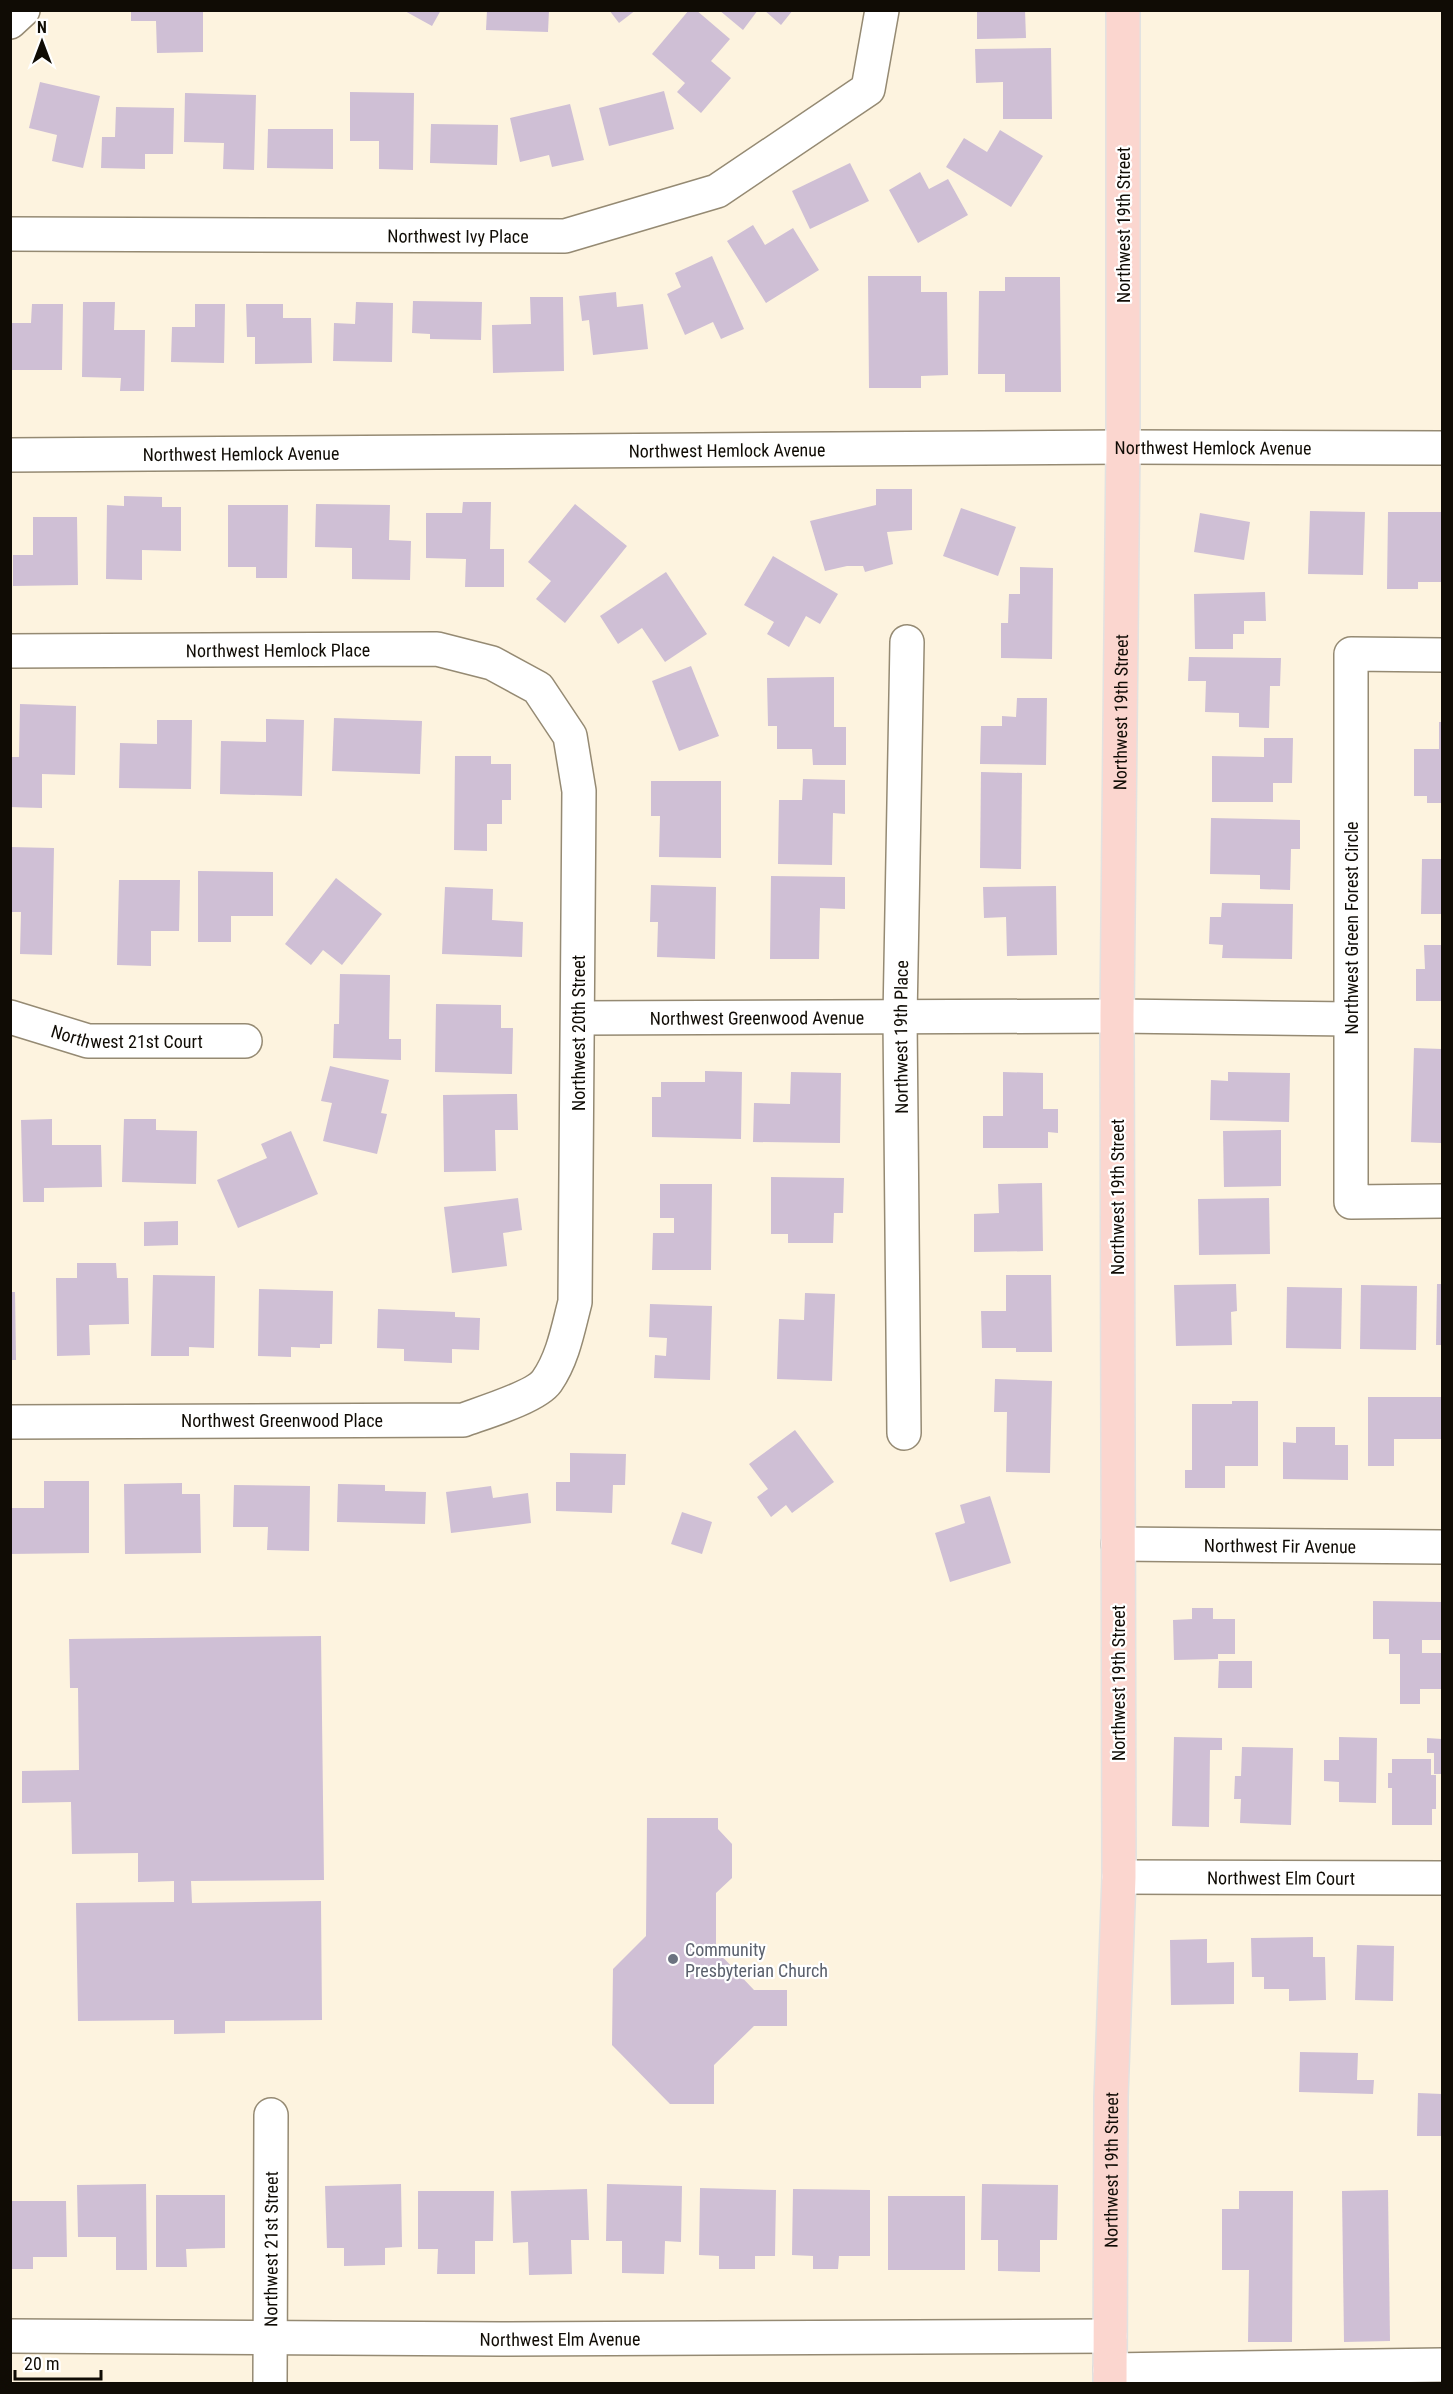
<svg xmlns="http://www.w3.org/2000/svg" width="1453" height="2394" font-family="'Roboto Condensed',sans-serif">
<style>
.building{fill:#cfbfd5}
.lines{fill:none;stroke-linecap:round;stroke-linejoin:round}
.minor-casing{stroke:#958a73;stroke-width:36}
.major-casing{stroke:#e2e2e1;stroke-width:36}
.minor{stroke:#fff;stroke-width:33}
.major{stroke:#fbd6cf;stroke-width:33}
.worship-dot{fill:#6b7280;stroke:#fff;stroke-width:2}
.labels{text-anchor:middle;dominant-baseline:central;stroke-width:4.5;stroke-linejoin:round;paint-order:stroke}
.street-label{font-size:18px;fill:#100c05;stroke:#fff}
.worship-label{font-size:18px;fill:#5b616d;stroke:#fff;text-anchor:start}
</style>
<rect width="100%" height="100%" fill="#fdf3df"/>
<g class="building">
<polygon points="131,10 203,10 203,52 157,53 156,21 131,21"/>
<polygon points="403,10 441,10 432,26"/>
<polygon points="487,10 549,10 548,32 486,30"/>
<polygon points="609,10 636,10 619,23"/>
<polygon points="689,10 696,10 730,39 711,61 731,78 701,113 677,92 685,83 652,54"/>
<polygon points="719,10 758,10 743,30"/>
<polygon points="764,10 793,10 781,25"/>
<polygon points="977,10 1025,10 1026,38 977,39"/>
<polygon points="1051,48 1052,119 1003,119 1003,82 976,83 975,49"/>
<polygon points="40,82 100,96 83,168 52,161 57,135 29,128"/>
<polygon points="664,91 674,129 609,146 599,108"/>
<polygon points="350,92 414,93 413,170 379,169 379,141 350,141"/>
<polygon points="185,93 256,95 254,170 223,169 224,143 184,142"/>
<polygon points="570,104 584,160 552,167 549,155 520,162 510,118"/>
<polygon points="116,107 174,108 173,154 145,154 145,169 101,168 102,137 115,137"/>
<polygon points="431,124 498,125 497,165 430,163"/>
<polygon points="268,129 333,129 333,169 267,168"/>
<polygon points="1000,130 1043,156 1011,207 946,167 964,138 987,152"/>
<polygon points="850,163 869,201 810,229 792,191"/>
<polygon points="920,172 929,189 948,179 968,215 918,243 889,190"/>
<polygon points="753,225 765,245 793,228 819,270 766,303 727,241"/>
<polygon points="712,256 744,329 721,339 713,322 685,335 667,294 681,287 675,273"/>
<polygon points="868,276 921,276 921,292 947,292 948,375 921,376 921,388 869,388"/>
<polygon points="1005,277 1060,277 1061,392 1005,392 1005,374 978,374 979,291 1005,291"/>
<polygon points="616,292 617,307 643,304 648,349 593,355 589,320 582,321 579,296"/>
<polygon points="530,297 563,297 564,371 493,373 492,325 531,324"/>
<polygon points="413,301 482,302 481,340 430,339 430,334 412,333"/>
<polygon points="83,302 115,302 114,330 145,330 144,391 120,391 121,378 82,377"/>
<polygon points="356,302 393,303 392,362 333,361 334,323 355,324"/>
<polygon points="32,304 63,304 62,370 10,370 10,323 31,323"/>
<polygon points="195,304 225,304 224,363 171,362 172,327 195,327"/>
<polygon points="246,304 283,304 283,318 311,318 312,363 255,364 255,337 247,337"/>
<polygon points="876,489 912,489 912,530 887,532 893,564 865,572 863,566 847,566 825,571 810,521 876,505"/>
<polygon points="124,496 162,497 162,507 181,507 181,551 142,550 142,580 106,579 107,505 124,506"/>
<polygon points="463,502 491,502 490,549 504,549 504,587 465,587 466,559 426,558 426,513 462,513"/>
<polygon points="316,504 390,505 389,540 411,541 410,580 352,579 352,548 315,547"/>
<polygon points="575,504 627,546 565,623 536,599 551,581 528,562"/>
<polygon points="228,505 288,505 287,578 256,578 256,567 228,567"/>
<polygon points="961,508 1016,527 998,576 943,556"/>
<polygon points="1310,511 1365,512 1363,575 1308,574"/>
<polygon points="1388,512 1442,512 1442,582 1418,582 1418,589 1387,589"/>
<polygon points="1200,513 1250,522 1244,560 1194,552"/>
<polygon points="33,517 77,517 78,585 13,586 13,555 33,555"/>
<polygon points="773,556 838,594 820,624 806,616 789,647 767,634 774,622 744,605"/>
<polygon points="1020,567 1053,568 1052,659 1001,658 1001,623 1008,623 1009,594 1020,594"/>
<polygon points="666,572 707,634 665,662 642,628 618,644 600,616"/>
<polygon points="1265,592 1266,621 1244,621 1244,634 1233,634 1233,649 1195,649 1194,594"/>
<polygon points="1189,657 1281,658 1280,686 1270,686 1269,728 1239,727 1239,713 1205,712 1206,681 1188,681"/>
<polygon points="691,666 719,736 679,751 652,681"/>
<polygon points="834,677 834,727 846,727 846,765 813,765 812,749 777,749 777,726 768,726 767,678"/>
<polygon points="1017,698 1047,698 1046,765 980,764 981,726 1002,726 1002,716 1016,717"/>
<polygon points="20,704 76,706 75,775 42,774 42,808 10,807 10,757 19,757"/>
<polygon points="334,718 422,721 420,774 332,771"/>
<polygon points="266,719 304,720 302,796 220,794 221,741 266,742"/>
<polygon points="157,720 192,720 191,789 119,788 120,743 157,744"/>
<polygon points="1439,722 1442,722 1442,803 1427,803 1427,796 1414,796 1414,749 1439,749"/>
<polygon points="1264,738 1293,738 1292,783 1273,783 1273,802 1212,802 1212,756 1264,757"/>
<polygon points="455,756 491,756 491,764 511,764 511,800 502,800 502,824 487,824 487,851 454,850"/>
<polygon points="981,772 1022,773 1021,869 980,868"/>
<polygon points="803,779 845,780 845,814 833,813 832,865 778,864 779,800 802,800"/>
<polygon points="651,781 721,781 721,858 659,857 660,816 651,816"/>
<polygon points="1211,818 1300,820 1300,849 1291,849 1290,890 1260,889 1260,875 1210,874"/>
<polygon points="10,847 54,848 52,955 20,954 21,912 10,912"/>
<polygon points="1422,859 1442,859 1442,914 1421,914"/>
<polygon points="198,871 273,872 273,916 231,916 231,942 198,942"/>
<polygon points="771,876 845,877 845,909 820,908 819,959 770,959"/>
<polygon points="336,878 382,914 342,965 323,950 311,965 285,944"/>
<polygon points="119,880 180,880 179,931 151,931 151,966 117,965"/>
<polygon points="651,885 716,887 715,959 657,957 658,922 650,922"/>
<polygon points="1056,886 1057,955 1007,956 1006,917 984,918 983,887"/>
<polygon points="445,887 493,889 492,920 523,922 522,957 442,954"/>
<polygon points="1222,903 1293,904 1292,959 1222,958 1223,945 1209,944 1210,917 1221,917"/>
<polygon points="1424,945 1442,945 1442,1001 1416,1001 1416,969 1425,969"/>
<polygon points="340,974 390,975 389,1039 401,1039 401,1060 333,1058 334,1024 339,1024"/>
<polygon points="436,1004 501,1005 501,1028 513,1028 512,1074 435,1072"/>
<polygon points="1414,1048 1442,1049 1441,1143 1411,1142"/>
<polygon points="330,1066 389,1080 381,1113 387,1114 377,1154 323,1141 332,1103 321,1101"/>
<polygon points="705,1071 742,1072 741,1139 652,1137 652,1097 661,1097 661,1082 705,1082"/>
<polygon points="791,1072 841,1073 840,1143 753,1142 754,1103 790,1104"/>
<polygon points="1003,1072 1043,1073 1043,1109 1058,1109 1058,1133 1048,1132 1048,1148 983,1148 983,1116 1003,1116"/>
<polygon points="1228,1072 1290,1073 1289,1122 1210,1120 1211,1080 1228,1081"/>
<polygon points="517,1094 518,1130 495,1130 496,1171 444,1172 443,1095"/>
<polygon points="52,1119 52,1145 101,1145 102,1187 44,1188 44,1202 23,1202 21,1120"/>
<polygon points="124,1119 156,1119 156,1130 197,1131 196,1184 122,1182"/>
<polygon points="1281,1130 1281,1186 1224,1187 1223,1131"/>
<polygon points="291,1131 318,1194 238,1228 217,1180 267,1158 261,1144"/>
<polygon points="771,1177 844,1178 843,1213 834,1213 833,1243 788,1243 788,1234 771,1234"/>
<polygon points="1042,1183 1043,1251 974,1252 974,1214 999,1213 998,1184"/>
<polygon points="660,1184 712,1184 711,1270 652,1270 653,1233 674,1233 674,1218 660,1218"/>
<polygon points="518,1198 522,1230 503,1233 507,1266 452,1273 444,1207"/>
<polygon points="1269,1198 1270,1254 1199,1255 1198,1199"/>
<polygon points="178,1221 178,1245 144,1246 144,1222"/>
<polygon points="77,1263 116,1263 117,1278 128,1278 129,1324 89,1325 90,1355 57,1356 56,1278 77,1278"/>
<polygon points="153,1275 215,1276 214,1348 189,1347 189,1356 151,1356"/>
<polygon points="1006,1275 1051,1275 1052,1352 1016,1352 1016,1348 982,1348 981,1311 1006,1311"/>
<polygon points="1236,1284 1237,1311 1231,1312 1232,1345 1176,1346 1174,1285"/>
<polygon points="1437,1284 1442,1284 1442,1345 1436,1345"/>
<polygon points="1361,1285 1417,1286 1416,1350 1360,1349"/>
<polygon points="1287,1287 1342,1288 1341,1349 1286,1348"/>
<polygon points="259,1289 333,1291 332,1344 320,1344 320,1348 291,1347 291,1357 258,1356"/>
<polygon points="10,1292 15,1292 16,1360 10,1360"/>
<polygon points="805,1293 835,1294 832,1381 777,1379 779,1319 804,1320"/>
<polygon points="650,1304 712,1306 710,1380 654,1378 655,1355 666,1356 667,1338 649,1337"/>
<polygon points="378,1309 455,1312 455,1317 480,1318 479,1350 452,1349 452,1363 404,1361 404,1349 377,1348"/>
<polygon points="995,1379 1052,1381 1050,1473 1006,1472 1007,1412 994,1412"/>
<polygon points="1368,1397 1442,1397 1442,1439 1394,1439 1394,1466 1368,1466"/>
<polygon points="1232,1401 1258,1401 1258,1466 1225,1466 1225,1488 1185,1488 1185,1470 1192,1470 1192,1404 1232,1404"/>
<polygon points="1296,1427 1335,1427 1335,1445 1348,1445 1348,1480 1283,1479 1283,1442 1296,1443"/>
<polygon points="795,1430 834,1482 792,1513 786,1505 771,1517 757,1497 768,1489 749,1464"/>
<polygon points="570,1453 626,1454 625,1485 613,1485 612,1513 556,1511 556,1482 570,1482"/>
<polygon points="44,1481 89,1481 89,1553 10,1554 10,1508 44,1508"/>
<polygon points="182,1483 182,1494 200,1494 201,1553 125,1554 124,1484"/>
<polygon points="338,1484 385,1485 385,1491 426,1492 425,1524 337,1522"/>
<polygon points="234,1485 310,1486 309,1551 267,1550 268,1527 233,1527"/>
<polygon points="491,1486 493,1498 528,1493 531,1523 451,1533 446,1492"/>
<polygon points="990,1496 1011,1563 950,1582 935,1533 965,1523 960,1505"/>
<polygon points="682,1512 712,1522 702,1554 671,1544"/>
<polygon points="1373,1601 1442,1602 1442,1640 1422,1640 1422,1653 1442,1653 1442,1689 1420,1689 1420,1704 1400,1704 1400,1654 1389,1654 1389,1639 1373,1639"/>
<polygon points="1192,1608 1213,1608 1213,1619 1235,1619 1235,1654 1218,1654 1218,1659 1174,1660 1173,1620 1192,1619"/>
<polygon points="321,1636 324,1880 191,1881 192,1903 321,1901 322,2020 225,2021 225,2033 174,2034 174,2020 78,2021 76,1903 174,1902 174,1881 138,1882 138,1853 72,1854 71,1802 22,1803 22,1771 79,1770 78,1688 70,1688 69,1639"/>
<polygon points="1219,1661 1252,1661 1252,1688 1218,1688"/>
<polygon points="1174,1737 1222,1738 1222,1750 1210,1750 1209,1827 1172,1826"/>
<polygon points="1339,1737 1377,1738 1376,1803 1339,1802 1339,1782 1324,1781 1324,1760 1339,1760"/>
<polygon points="1427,1738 1442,1739 1442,1774 1434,1774 1434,1753 1427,1753"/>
<polygon points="1242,1747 1293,1748 1291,1825 1240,1823 1241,1799 1234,1799 1235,1776 1241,1776"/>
<polygon points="1392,1759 1431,1759 1431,1775 1436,1775 1436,1809 1432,1809 1432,1825 1392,1825 1392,1788 1388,1788 1388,1773 1392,1773"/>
<polygon points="647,1818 718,1818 718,1829 732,1844 732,1878 716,1893 716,1950 754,1990 787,1990 787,2026 754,2026 714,2065 714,2104 670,2104 612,2045 613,1969 646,1936"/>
<polygon points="1313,1937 1313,1957 1325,1957 1326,2000 1289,2001 1289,1989 1264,1989 1264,1977 1252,1977 1251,1938"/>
<polygon points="1207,1939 1207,1963 1234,1962 1234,2004 1171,2005 1170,1940"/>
<polygon points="1357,1945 1394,1946 1393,2001 1355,2000"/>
<polygon points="1300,2052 1358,2053 1357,2080 1374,2080 1373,2094 1299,2092"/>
<polygon points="1418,2093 1442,2094 1442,2136 1417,2136"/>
<polygon points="146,2184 147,2270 116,2270 116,2237 78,2237 77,2185"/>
<polygon points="401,2184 402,2247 385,2248 385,2265 344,2266 344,2248 327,2248 325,2186"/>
<polygon points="607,2184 682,2186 681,2242 665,2241 664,2274 622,2273 622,2241 606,2241"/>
<polygon points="982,2184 1058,2185 1057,2240 1040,2240 1040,2272 998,2271 998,2240 981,2240"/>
<polygon points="700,2188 776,2190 775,2256 755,2256 755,2269 719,2269 719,2256 699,2255"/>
<polygon points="587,2189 589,2240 571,2240 572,2274 529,2275 528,2242 513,2243 511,2191"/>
<polygon points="793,2189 870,2190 870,2256 839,2256 838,2269 813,2269 813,2256 792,2255"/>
<polygon points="1388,2190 1390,2341 1344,2342 1342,2191"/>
<polygon points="418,2191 494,2191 493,2241 475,2241 475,2274 437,2274 438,2249 418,2249"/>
<polygon points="1239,2191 1293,2191 1292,2342 1248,2342 1249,2270 1222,2270 1222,2209 1239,2209"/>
<polygon points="156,2195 225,2195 225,2248 186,2249 187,2267 156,2267"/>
<rect x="888" y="2196" width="77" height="74"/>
<polygon points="10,2201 66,2201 67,2257 33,2257 33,2269 10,2269"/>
</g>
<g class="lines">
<defs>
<g id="minor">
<polyline points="10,22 23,10"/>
<path id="s1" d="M 10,234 L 565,236 L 717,191 L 868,89 L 882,10"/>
<path id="s2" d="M 10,455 L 1123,447 L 1442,448"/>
<path id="s3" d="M 10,651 L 437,649 L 492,663 L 538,688 L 570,736 L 579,791 L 575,1302 C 568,1329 563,1358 547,1381 C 536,1397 482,1413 463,1420 L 10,1422"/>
<polyline points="1442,655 1351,654 1351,1202 1442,1201"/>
<path id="s4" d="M 10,1017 L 88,1041 L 245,1041"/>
<path id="s5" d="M 579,1018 L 1117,1016 L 1350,1019"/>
<path id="s6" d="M 904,1433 L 900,1018 L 907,642"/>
<path id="s7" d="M 1118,1544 L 1442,1547"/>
<path id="s8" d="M 1119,1877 L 1442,1878"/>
<path id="s9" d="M 10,2336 L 501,2339 L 1110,2336"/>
<polyline points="1110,2370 1442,2365"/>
<path id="s10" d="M 270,2384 L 271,2115"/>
</g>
<g id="major">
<path id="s11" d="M 1110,2384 L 1111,2097 L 1119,1877 L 1117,1016 L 1123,447 L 1123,10"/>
</g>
</defs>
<use href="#minor" class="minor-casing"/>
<use href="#major" class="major-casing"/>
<use href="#minor" class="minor"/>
<use href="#major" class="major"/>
</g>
<circle class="worship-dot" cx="673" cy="1959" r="6"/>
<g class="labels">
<g class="street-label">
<text transform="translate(1123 225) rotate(-90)">Northwest 19th Street</text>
<text stroke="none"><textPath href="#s1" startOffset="448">Northwest Ivy Place</textPath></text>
<text stroke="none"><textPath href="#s2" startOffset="1203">Northwest Hemlock Avenue</textPath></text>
<text stroke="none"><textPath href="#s2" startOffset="717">Northwest Hemlock Avenue</textPath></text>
<text stroke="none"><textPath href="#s2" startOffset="231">Northwest Hemlock Avenue</textPath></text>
<text stroke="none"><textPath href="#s3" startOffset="268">Northwest Hemlock Place</textPath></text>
<text stroke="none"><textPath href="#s11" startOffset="1672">Northwest 19th Street</textPath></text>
<text transform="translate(1351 928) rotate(-90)">Northwest Green Forest Circle</text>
<text stroke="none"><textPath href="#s5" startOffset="178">Northwest Greenwood Avenue</textPath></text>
<text transform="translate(578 1033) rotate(-90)">Northwest 20th Street</text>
<text stroke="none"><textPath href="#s4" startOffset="120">Northwest 21st Court</textPath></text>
<text stroke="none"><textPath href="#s6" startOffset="396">Northwest 19th Place</textPath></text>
<text transform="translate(1117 1197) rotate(-90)">Northwest 19th Street</text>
<text x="282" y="1420">Northwest Greenwood Place</text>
<text stroke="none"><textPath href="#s7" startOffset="162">Northwest Fir Avenue</textPath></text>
<text transform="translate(1118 1683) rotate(-90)">Northwest 19th Street</text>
<text stroke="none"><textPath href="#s8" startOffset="162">Northwest Elm Court</textPath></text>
<text stroke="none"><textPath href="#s11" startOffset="214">Northwest 19th Street</textPath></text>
<text stroke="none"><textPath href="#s10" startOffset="135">Northwest 21st Street</textPath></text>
<text stroke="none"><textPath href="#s9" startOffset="550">Northwest Elm Avenue</textPath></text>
</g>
<g class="worship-label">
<text x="685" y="1949">Community<tspan x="685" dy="21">Presbyterian Church</tspan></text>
</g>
</g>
<rect width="1453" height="2394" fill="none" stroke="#100c05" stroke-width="24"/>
<g transform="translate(42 42)" stroke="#ffffff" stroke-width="4.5" paint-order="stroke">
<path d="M0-4.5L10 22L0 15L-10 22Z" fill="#100c05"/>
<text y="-9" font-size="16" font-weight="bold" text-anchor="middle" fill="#100c05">N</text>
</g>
<path d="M15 2370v9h86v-9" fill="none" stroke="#100c05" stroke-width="3"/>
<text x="24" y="2370" font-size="18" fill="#100c05" stroke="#ffffff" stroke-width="4.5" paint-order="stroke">20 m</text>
</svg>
